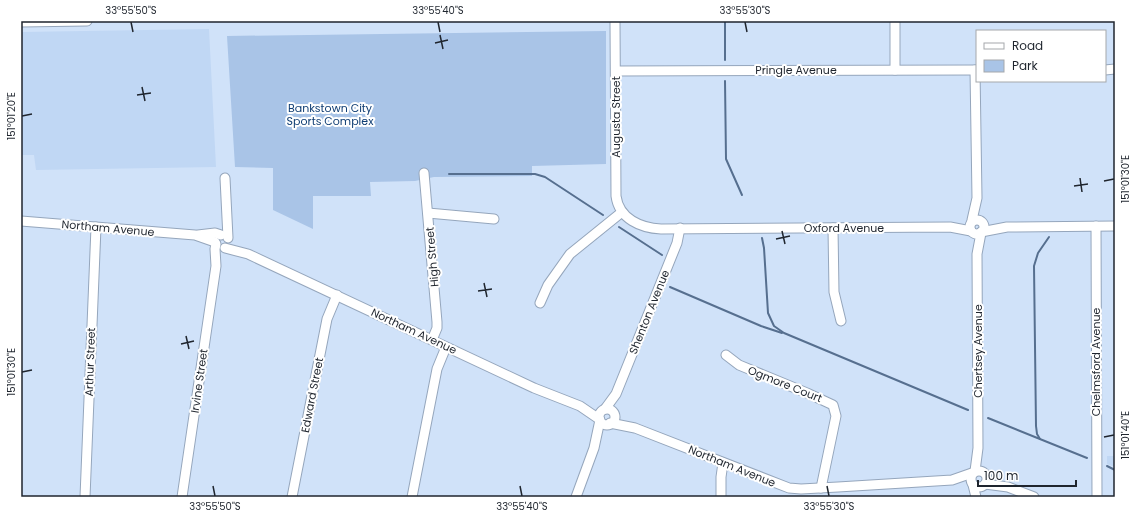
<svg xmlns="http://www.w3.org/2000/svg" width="1136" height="518" font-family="Poppins,sans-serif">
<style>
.built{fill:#c0d7f4}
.green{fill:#a9c4e7}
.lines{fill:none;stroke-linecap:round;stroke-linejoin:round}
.stream{stroke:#566f8f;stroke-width:2}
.minor-casing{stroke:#95a6bc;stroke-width:11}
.minor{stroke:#fff;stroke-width:9}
.ticks{fill:none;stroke:#1f252e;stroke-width:1.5}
.labels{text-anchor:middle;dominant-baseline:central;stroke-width:4;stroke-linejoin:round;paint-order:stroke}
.street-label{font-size:11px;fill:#1f252e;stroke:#fff}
.park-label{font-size:11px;fill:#0f3d73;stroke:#fff}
.neatline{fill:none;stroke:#1f252e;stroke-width:1.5}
.ticks-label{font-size:10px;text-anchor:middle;fill:#1f252e}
</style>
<rect width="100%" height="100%" fill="#d0e2f9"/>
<g class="built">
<polygon points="209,29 216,167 36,170 34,155 21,155 21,32"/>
<polygon points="1107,456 1115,456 1115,467 1107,464"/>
</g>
<polygon class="green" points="606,31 606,164 532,166 532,176 434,177 415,181 370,182 371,196 313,196 313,229 273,210 273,168 235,167 227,36"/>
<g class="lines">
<g class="stream">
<polyline points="725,21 725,60"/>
<polyline points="725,81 726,159 742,195"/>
<polyline points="449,174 535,174 545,177 603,215"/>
<polyline points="619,227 662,255"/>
<polyline points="762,238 764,248 768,313 774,326 784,333 968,410"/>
<polyline points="670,287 761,326 782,333"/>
<polyline points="988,418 1087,458"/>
<polyline points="1040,439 1037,434 1036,426 1034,266 1038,253 1049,237"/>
<polyline points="1107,466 1115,470"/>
</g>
<defs>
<g id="minor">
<path d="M 615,21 L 616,196 C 619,219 641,228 661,229 L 950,227 L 971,231"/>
<polyline points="895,21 895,70"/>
<polyline points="21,22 87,21"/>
<polyline points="1105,70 1115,69"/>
<polyline points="616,71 977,70"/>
<polyline points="424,173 437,322 437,328 432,340"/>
<polyline points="225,178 228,238"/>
<polyline points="428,213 494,219"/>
<circle cx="977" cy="227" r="7"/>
<polyline points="972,220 977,198 975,70"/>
<polyline points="21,221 195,235 215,242"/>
<polyline points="1096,226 1097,497"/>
<polyline points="833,228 834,292 841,321"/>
<polyline points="981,232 1007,227 1115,226"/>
<polyline points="198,235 215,233 221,235"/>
<polyline points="225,248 248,254 534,388 580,406 599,419"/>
<polyline points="540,303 548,285 570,254 622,212"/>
<polyline points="726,355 739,365 807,393 833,405 836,416 821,488"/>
<polyline points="605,409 616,394 677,243 680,228"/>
<circle cx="607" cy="417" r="8"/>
<polyline points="610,423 635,428 789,488 801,489 838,487 952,480 972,473"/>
<circle cx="979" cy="479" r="8"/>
<polyline points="975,471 978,448 977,254 981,233"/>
<polyline points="985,484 1008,487 1034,497"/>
<polyline points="973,485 976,497"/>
<polyline points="85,497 96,227"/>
<polyline points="182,497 216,266 215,249 216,244"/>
<polyline points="292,497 327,319 337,295"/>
<polyline points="412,497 437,369 446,347"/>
<polyline points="576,497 594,448 600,420"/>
<polyline points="721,497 721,477 723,463"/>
</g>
</defs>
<use href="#minor" class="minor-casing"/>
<use href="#minor" class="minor"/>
</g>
<path class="ticks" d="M 131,22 L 133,32M 438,22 L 440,32M 745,22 L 747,32M 440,35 L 443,49M 435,43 L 448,40M 142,87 L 145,101M 137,95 L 151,93M 22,116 L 32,114M 1080,178 L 1082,192M 1104,181 L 1114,179M 1074,186 L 1088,184M 782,231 L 785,244M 776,239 L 790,236M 484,283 L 487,297M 478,291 L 492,289M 186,336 L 189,349M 181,344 L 194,341M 22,372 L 32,370M 1104,437 L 1114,435M 213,486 L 215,496M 520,486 L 522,496M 827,486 L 829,496"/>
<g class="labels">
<g class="street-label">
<text x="796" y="70">Pringle Avenue</text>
<text transform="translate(616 117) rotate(-90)">Augusta Street</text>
<text transform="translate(108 228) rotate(5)">Northam Avenue</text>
<text x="844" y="228">Oxford Avenue</text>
<text transform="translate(432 257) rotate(-95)">High Street</text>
<text transform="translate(649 312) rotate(-68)">Shenton Avenue</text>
<text transform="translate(414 331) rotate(25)">Northam Avenue</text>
<text transform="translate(978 351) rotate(-90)">Chertsey Avenue</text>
<text transform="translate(90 362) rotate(-88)">Arthur Street</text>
<text transform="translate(1096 362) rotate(-90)">Chelmsford Avenue</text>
<text transform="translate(199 381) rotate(-82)">Irvine Street</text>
<text transform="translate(785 384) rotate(22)">Ogmore Court</text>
<text transform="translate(312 395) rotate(-79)">Edward Street</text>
<text transform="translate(732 466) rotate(22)">Northam Avenue</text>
</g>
<g class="park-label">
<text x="330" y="108">Bankstown City<tspan x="330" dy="13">Sports Complex</tspan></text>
</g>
</g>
<rect width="1136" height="518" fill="none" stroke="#ffffff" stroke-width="44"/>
<rect x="976" y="30" width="130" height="52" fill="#ffffff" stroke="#a5a8ab"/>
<rect x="984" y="43" width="20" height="6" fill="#ffffff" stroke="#a5a8ab"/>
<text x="1012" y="50" font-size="12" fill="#1f252e">Road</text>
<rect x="984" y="60" width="20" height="12" fill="#a9c4e7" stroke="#a5a8ab"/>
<text x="1012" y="70" font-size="12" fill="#1f252e">Park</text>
<path d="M978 480v6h98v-6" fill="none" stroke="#1f252e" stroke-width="2"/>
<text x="984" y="480" font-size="12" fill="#1f252e" stroke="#ffffff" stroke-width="3" paint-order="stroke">100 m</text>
<rect x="22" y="22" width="1092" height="474" class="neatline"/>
<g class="ticks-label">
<text x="131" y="14">33°55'50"S</text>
<text x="438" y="14">33°55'40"S</text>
<text x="745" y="14">33°55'30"S</text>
<text transform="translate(11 116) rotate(-90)" y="4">151°01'20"E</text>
<text transform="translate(1125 179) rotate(-90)" y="4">151°01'30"E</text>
<text transform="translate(11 372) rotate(-90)" y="4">151°01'30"E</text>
<text transform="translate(1125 435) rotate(-90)" y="4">151°01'40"E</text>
<text x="215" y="510">33°55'50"S</text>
<text x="522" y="510">33°55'40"S</text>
<text x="829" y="510">33°55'30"S</text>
</g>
</svg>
